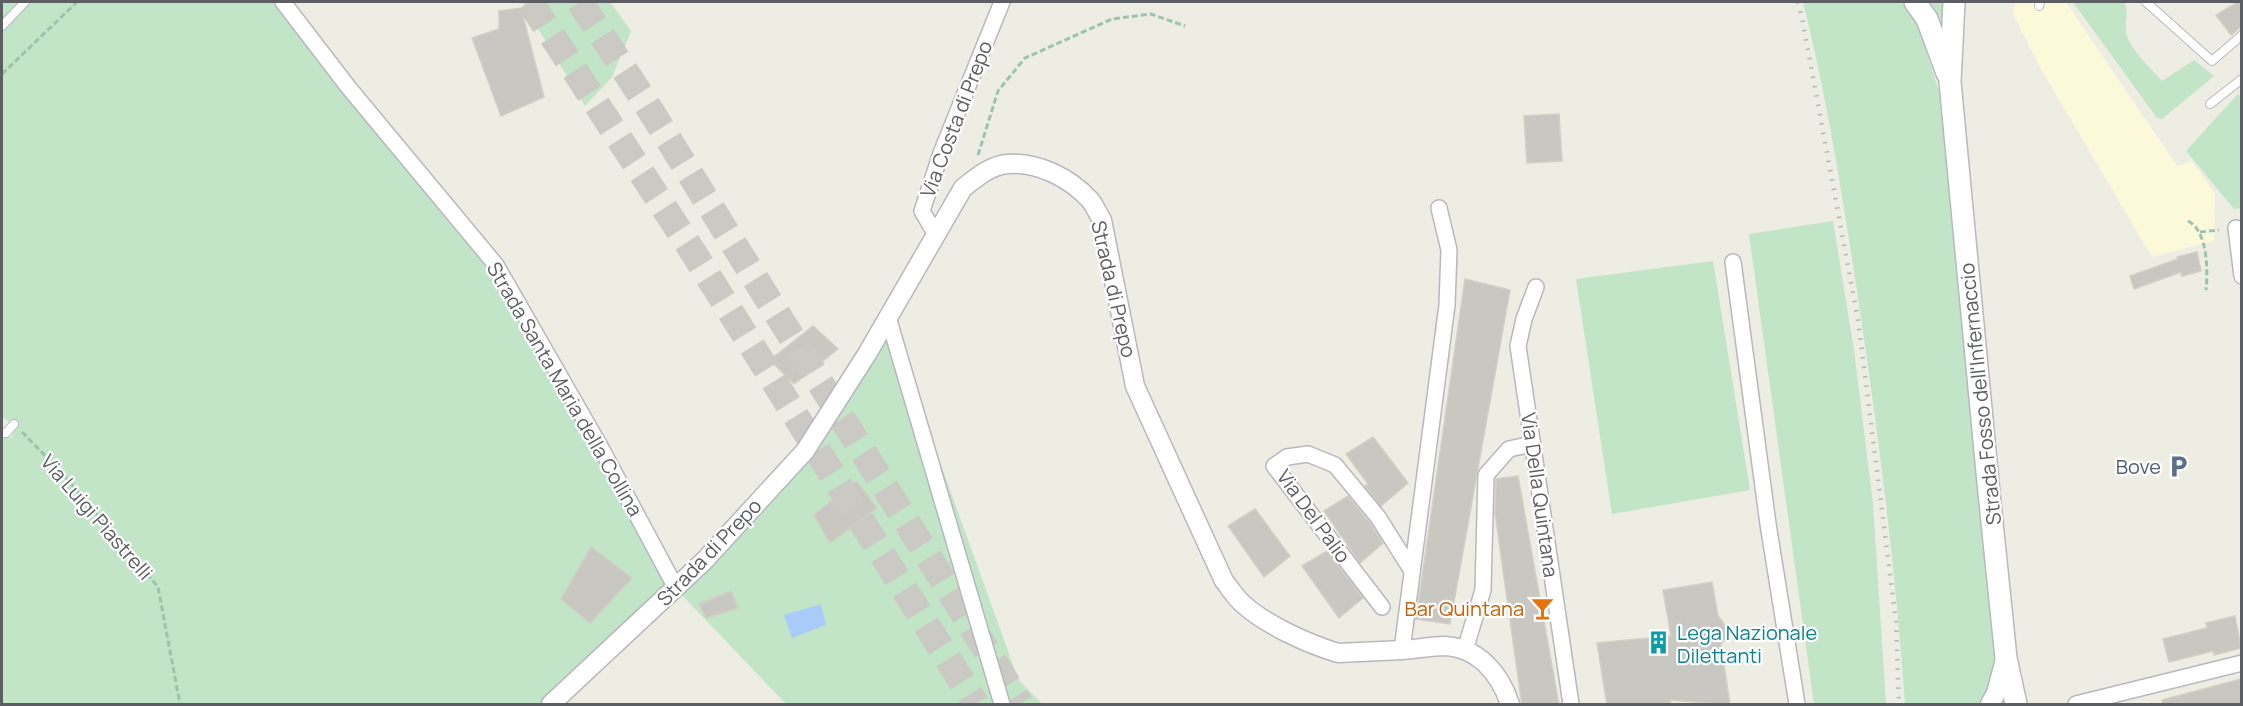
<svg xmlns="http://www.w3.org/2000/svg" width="2243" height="706" font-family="Manrope,sans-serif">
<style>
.commercial{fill:#fcf9db}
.green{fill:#c2e4c7}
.water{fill:#a8cbfa}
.building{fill:#c9c7c2;stroke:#d2cfc3;stroke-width:1.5}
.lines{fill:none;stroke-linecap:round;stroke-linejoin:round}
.motorway-tunnel{stroke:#cac9c4;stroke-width:27;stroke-dasharray:27 14;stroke-linecap:butt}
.service-casing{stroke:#b7b8bd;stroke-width:10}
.minor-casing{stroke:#b7b8bd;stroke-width:18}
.tertiary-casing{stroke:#b7b8bd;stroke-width:21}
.secondary-casing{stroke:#b8b9bf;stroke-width:24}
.path{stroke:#9cc4ad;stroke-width:3;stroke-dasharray:6 3;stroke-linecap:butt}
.service{stroke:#fff;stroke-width:8}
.minor{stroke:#fff;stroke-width:15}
.tertiary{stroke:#fff;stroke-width:18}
.secondary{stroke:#fff;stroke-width:21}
.rail{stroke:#b4b5b5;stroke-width:4.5;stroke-dasharray:1.5 8;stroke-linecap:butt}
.labels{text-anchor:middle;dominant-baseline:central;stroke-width:4.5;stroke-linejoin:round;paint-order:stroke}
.street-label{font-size:20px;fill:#5c5e64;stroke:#fff}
.service-label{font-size:20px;fill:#4e5e75;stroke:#fff;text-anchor:end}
.food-label{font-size:20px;fill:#c56008;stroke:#fff;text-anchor:end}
.culture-label{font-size:20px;fill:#0d838f;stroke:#fff;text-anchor:start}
</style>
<rect width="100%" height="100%" fill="#eeede4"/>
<polygon class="commercial" points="2015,2 2066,2 2177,166 2192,161 2215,194 2214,241 2152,257 2041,69 2013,14"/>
<g class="green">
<polygon points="2,2 283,2 496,265 676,588 805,451 888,317 1018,679 1042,704 786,704 676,589 551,704 2,704 2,438 12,437 14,425 2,417"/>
<polygon points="522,2 610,2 631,31 612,77 585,106"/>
<path d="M 1803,2 L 1899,2 L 1913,9 L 1948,120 L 2001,653 L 1986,700 L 1981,704 L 1905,704 C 1896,575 1880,446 1861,318 C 1845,211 1829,106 1803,2 Z"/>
<polygon points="1930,2 1944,2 1944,25 1931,3"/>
<path d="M 2073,2 L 2124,2 C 2129,12 2125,19 2126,30 C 2126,46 2152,70 2162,81 L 2194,60 L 2214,76 L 2162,119 L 2157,118 Z"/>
<polygon points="2238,94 2242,98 2242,208 2234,209 2186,151"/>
<polygon points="1833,221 1854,350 1873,504 1886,704 1814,704 1749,234"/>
<polygon points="1713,261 1750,490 1612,514 1576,279"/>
</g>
<polygon class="water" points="821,604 826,625 792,638 784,615"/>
<g class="building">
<polygon points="2238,2 2241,2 2241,27 2231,35 2216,15"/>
<polygon points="521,8 544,97 501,116 472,38 499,29 499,11"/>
<polygon points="1559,114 1562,161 1527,163 1524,116"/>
<polygon points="2197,252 2201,271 2182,276 2181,272 2134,289 2130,276 2178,259 2177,257"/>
<polygon points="1465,279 1510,290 1450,624 1416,619"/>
<polygon points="813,326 838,349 794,384 770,360"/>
<polygon points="1373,437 1408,483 1381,506 1365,486 1368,484 1346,454"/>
<polygon points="1518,476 1559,705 1522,705 1495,513 1496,479"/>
<polygon points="856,481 877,508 830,543 814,515"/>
<polygon points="1348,496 1370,523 1383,543 1360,563 1324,511"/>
<polygon points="1255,509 1290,556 1264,577 1228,526"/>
<polygon points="591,547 632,578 590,623 561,599"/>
<polygon points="1327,551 1363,598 1339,618 1302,566"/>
<polygon points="1712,582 1718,616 1731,633 1721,644 1730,705 1670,700 1671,705 1607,705 1597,643 1671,636 1663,590"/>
<polygon points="731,591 738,608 706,618 699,604"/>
<polygon points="2235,616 2241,648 2214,655 2213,651 2169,662 2163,639 2207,628 2206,623"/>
<polygon points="2241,679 2241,705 2163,705 2162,700"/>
</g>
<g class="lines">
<g class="motorway-tunnel">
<polyline points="530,2 693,252 976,704"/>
<polyline points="580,2 644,100 1020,704"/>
</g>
<defs>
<g id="service">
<polyline points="2146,2 2212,61 2242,35"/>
<polyline points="2039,6 2040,2"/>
<polyline points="2,26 25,2"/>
<polyline points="2210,104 2242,79"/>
<polyline points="2,433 6,433 14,424"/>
</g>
<g id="minor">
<polyline points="283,2 349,88 496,265 601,448 676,588"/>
<polyline points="2236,228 2242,276"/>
<polyline points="936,235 922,211 941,153 1002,2"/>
<polyline points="1733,262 1768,524 1797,704"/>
<polyline points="1536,287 1524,319 1518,346 1571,704"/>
<polyline points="888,317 1002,704"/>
<polyline points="1382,607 1274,466 1287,457 1308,454 1335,465 1378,517 1412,571"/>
<polyline points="1402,650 1447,305 1449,250 1439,208"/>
<polyline points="1465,650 1483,590 1486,475 1509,449 1533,444"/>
<polyline points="2076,704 2242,663"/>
</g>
<g id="tertiary">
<path d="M 551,704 L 704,561 L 805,451 L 867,354 L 963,188 C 976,178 989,166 1007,164 C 1037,161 1070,178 1090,200 C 1095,206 1098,214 1102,220 L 1135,386 L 1224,581 C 1230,588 1235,597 1242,603 C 1264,624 1308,644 1338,653 C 1359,652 1381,651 1403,650 C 1417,649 1431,646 1445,646 C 1479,648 1500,674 1510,704"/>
<polyline points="1990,704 1996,693 2005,659"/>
</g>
<g id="secondary">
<polyline points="1915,2 1927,19 1947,73"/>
<polyline points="1954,2 1950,82 1989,493 2006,658 2016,704"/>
</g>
</defs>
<use href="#service" class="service-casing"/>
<use href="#minor" class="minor-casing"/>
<use href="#tertiary" class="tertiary-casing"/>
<use href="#secondary" class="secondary-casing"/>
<g class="path">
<polyline points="2,74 77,2"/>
<polyline points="978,155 998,91 1025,58 1112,19 1151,14 1185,26"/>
<path d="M 2188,221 C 2208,231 2208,271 2206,290"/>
<polyline points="2200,232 2219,230"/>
<polyline points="22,432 62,473 158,587 180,704"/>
</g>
<use href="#service" class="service"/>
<use href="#minor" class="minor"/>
<use href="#tertiary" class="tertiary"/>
<use href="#secondary" class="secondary"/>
<polyline class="rail" points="1798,2 1802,18 1858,320 1896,622 1899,704"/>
</g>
<defs>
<symbol id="parking-bare" viewBox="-9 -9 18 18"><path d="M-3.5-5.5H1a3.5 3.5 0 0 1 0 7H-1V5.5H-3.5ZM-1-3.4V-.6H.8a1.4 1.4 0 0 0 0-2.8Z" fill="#5c6f8a" stroke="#fff" stroke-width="2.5" paint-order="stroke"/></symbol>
<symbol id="bar-bare" viewBox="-9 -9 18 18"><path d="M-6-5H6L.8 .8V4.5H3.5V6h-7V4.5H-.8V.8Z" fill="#e8710a" stroke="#fff" stroke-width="2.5" paint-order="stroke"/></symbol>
<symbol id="building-bare" viewBox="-9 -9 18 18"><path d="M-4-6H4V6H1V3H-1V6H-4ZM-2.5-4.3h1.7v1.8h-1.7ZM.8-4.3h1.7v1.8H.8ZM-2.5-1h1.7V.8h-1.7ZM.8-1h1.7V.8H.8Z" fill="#0f9aa8" stroke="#fff" stroke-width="2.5" paint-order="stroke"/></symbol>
</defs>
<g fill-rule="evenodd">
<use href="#parking-bare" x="2162" y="450" width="33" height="33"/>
<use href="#bar-bare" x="1526" y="592" width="33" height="33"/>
<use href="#building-bare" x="1642" y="626" width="33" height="33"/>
</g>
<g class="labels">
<g class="street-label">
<text transform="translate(956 119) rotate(-69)">Via Costa di Prepo</text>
<text transform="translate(1114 289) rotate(77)">Strada di Prepo</text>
<text transform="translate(565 389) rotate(60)">Strada Santa Maria della Collina</text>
<text transform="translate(1980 394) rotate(-96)">Strada Fosso dell'Infernaccio</text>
<text transform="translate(1540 495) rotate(82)">Via Della Quintana</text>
<text transform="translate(1314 516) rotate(54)">Via Del Palio</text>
<text transform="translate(97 517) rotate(49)">Via Luigi Piastrelli</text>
<text transform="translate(709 552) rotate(-46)">Strada di Prepo</text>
</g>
<g class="service-label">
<text x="2161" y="466">Bove</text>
</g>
<g class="food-label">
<text x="1524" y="608">Bar Quintana</text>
</g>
<g class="culture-label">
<text x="1677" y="632">Lega Nazionale<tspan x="1677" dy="23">Dilettanti</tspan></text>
</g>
</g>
<rect width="2243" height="706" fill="none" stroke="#5c5e64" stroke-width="6"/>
</svg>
